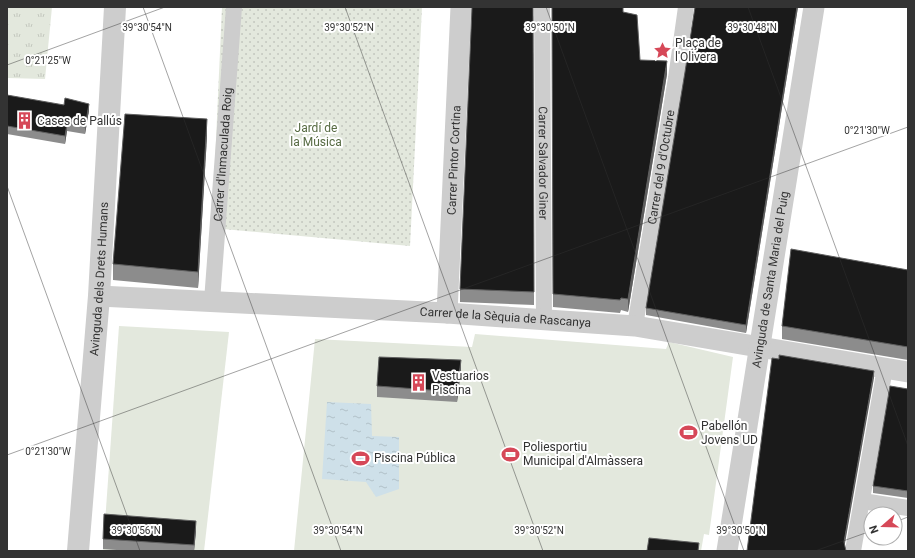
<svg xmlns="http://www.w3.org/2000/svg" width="915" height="558" font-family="Roboto,sans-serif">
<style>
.grass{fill:url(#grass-tufts)}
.park{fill:url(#park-dots)}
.pitch{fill:#e3e8dd}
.water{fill:url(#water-ripples)}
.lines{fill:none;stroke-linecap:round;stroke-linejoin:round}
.pedestrian{stroke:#cdcdcd;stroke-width:16}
.minor{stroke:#cdcdcd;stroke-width:21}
.tertiary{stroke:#cdcdcd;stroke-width:22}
.wall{fill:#8c8c8c}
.shaded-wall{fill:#5f5f5f}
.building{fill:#1a1a1a;stroke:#5f5f5f}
.ticks{fill:none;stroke:#333;stroke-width:1;stroke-opacity:0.45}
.labels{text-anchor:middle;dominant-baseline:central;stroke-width:4;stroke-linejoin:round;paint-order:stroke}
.poi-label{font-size:12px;fill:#333;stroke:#fff;text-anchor:start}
.park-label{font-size:12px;fill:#576b43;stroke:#fff}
.street-label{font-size:12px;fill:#333;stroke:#fff}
.ticks-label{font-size:10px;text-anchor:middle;fill:#333;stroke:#fff;stroke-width:4;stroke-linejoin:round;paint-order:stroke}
</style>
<defs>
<pattern id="grass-tufts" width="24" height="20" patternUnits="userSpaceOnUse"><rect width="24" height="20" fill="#e3e8dd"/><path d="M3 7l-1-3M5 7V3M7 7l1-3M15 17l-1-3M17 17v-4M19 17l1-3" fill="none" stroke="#c3c7be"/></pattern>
<pattern id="park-dots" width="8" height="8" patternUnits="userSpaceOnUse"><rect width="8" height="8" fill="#e3e8dd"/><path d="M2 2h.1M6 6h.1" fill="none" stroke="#c3c7be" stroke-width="1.8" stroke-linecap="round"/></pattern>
<pattern id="water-ripples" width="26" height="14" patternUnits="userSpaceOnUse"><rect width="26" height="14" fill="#cee0e9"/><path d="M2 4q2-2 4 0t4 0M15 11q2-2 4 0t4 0" fill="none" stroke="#b1c1c8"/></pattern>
</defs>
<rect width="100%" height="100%" fill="#fff"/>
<polygon class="grass" points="7,7 52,7 45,79 7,78"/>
<polygon class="park" points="222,7 422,7 410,246 212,228"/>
<g class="pitch">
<polygon points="119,326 229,332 204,551 103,551"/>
<polygon points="475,334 666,349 669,342 733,357 709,535 704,534 701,551 294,551 315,339 472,347"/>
</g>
<polygon class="water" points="327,402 371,404 372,436 399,437 399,489 376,497 366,482 322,479"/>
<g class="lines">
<g class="pedestrian">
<path id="s1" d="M 542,7 L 544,319"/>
<path id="s2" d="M 212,301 L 234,7"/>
<path id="s3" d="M 635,326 L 676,78 L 686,7"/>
<polyline points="862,501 908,508"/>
<polyline points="853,551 885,368"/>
</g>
<g class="minor">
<path id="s4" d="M 99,296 L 447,313 L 635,326 L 908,372"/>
<path id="s5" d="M 447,313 L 461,7"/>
<path id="s6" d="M 727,551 L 814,7"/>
</g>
<path class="tertiary" id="s7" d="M 78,551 L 99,296 L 115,7"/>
</g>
<g class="wall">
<polygon points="533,7 534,305 460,302 460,289"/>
<polygon points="552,7 623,7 623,12 640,60 667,74 628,312 621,310 620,313 553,307"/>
<polygon points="695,7 798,7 746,333 646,315 646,308 685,72"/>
<polygon points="7,95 89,111 85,134 67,131 65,144 7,134"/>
<polygon points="207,136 198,288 113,280 113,264"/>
<polygon points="908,270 908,360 782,339 782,326"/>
<polygon points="461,370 457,402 377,397 377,386"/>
<polygon points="908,389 908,498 873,493 873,486"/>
<polygon points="196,531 194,551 130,551 103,549 103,539"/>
</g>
<g class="shaded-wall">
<polygon points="797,7 798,7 746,333 746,325"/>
<polygon points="667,61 667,74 628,312 628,299"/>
<polygon points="89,104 89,111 85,134 85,127"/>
<polygon points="207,119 207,136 198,288 198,272"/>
<polygon points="67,124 67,131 65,144 65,136"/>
<polygon points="461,360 461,370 457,402 457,392"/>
<polygon points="874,371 874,378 844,549 844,542"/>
<polygon points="196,521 196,531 194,551 194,545"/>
</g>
<g class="building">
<polygon points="472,7 533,7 534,292 460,289"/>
<polygon points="552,7 623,7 623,12 637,15 640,60 667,61 628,299 621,298 620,300 553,294"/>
<polygon points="695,7 797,7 746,325 646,308 685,72"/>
<polygon points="7,95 64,105 65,98 89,104 85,127 67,124 65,136 7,126"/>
<polygon points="125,114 207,119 198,272 113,264"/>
<polygon points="791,249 908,270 908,347 782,326"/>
<polygon points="779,355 874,371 844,542 846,551 747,551 772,358 779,359"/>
<polygon points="379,357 461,360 457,392 377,386"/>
<polygon points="890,386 908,389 908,491 873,486"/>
<polygon points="104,514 196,521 194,545 103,539"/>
<polygon points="649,538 699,543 698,551 647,551"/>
</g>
<path class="ticks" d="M 143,7 L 341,551M 345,7 L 543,551M 546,7 L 744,551M 748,7 L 908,446M 7,65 L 165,7M 7,186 L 140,551M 7,455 L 908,127M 895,522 L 908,517M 815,551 L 871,531"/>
<defs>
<symbol id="sight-bare" viewBox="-9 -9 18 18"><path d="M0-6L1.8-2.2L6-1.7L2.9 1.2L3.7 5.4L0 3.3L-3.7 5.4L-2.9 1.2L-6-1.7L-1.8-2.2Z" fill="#d64858" stroke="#fff" stroke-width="2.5" paint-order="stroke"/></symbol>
<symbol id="building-bare" viewBox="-9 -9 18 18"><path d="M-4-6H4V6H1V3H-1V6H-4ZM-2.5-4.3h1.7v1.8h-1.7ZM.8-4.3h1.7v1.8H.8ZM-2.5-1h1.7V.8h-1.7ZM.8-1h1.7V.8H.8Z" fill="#d64858" stroke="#fff" stroke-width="2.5" paint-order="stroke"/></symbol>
<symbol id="stadium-bare" viewBox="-9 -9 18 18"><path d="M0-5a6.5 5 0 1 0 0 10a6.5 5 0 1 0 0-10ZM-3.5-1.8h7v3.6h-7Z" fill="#d64858" stroke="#fff" stroke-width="2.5" paint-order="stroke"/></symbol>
</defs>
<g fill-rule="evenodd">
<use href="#sight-bare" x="650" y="38" width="25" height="25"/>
<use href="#building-bare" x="12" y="108" width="25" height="25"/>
<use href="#building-bare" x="406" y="370" width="25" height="25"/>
<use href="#stadium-bare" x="676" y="420" width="25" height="25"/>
<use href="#stadium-bare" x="498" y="442" width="25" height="25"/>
<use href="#stadium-bare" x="348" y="446" width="25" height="25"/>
</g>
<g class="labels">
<g class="poi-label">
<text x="675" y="43">Plaça de<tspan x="675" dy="14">l'Olivera</tspan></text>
<text x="37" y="121">Cases de Pallús</text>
<text x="432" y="376">Vestuarios<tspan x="432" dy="14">Piscina</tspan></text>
<text x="701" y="426">Pabellón<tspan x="701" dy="14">Jovens UD</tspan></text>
<text x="523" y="447">Poliesportiu<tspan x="523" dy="14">Municipal d'Almàssera</tspan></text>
<text x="374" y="458">Piscina Pública</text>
</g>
<g class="park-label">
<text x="316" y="128">Jardí de<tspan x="316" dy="14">la Música</tspan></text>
</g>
<g class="street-label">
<text stroke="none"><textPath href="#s2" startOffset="147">Carrer d'Inmaculada Roig</textPath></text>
<text stroke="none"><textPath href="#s5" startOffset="153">Carrer Pintor Cortina</textPath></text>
<text stroke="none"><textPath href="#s1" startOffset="156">Carrer Salvador Giner</textPath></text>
<text stroke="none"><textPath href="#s3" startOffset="161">Carrer del 9 d'Octubre</textPath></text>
<text stroke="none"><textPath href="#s7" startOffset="273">Avinguda dels Drets Humans</textPath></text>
<text stroke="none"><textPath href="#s6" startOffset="275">Avinguda de Santa Maria del Puig</textPath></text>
<text stroke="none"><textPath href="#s4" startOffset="407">Carrer de la Sèquia de Rascanya</textPath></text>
</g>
</g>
<g class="ticks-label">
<text x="147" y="31">39°30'54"N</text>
<text x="349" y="31">39°30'52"N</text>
<text x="550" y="31">39°30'50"N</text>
<text x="752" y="31">39°30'48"N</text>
<text x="48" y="64">0°21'25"W</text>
<text x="867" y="134">0°21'30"W</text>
<text x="48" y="455">0°21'30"W</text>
<text x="136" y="534">39°30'56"N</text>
<text x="338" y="534">39°30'54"N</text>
<text x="539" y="534">39°30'52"N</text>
<text x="741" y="534">39°30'50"N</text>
</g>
<rect width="915" height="558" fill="none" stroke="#333333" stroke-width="16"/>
<g transform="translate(883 526) rotate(250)"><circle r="19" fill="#ffffff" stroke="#adadad"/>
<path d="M0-3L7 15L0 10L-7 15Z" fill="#d64858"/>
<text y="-6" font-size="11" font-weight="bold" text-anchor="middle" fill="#333333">N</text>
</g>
</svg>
